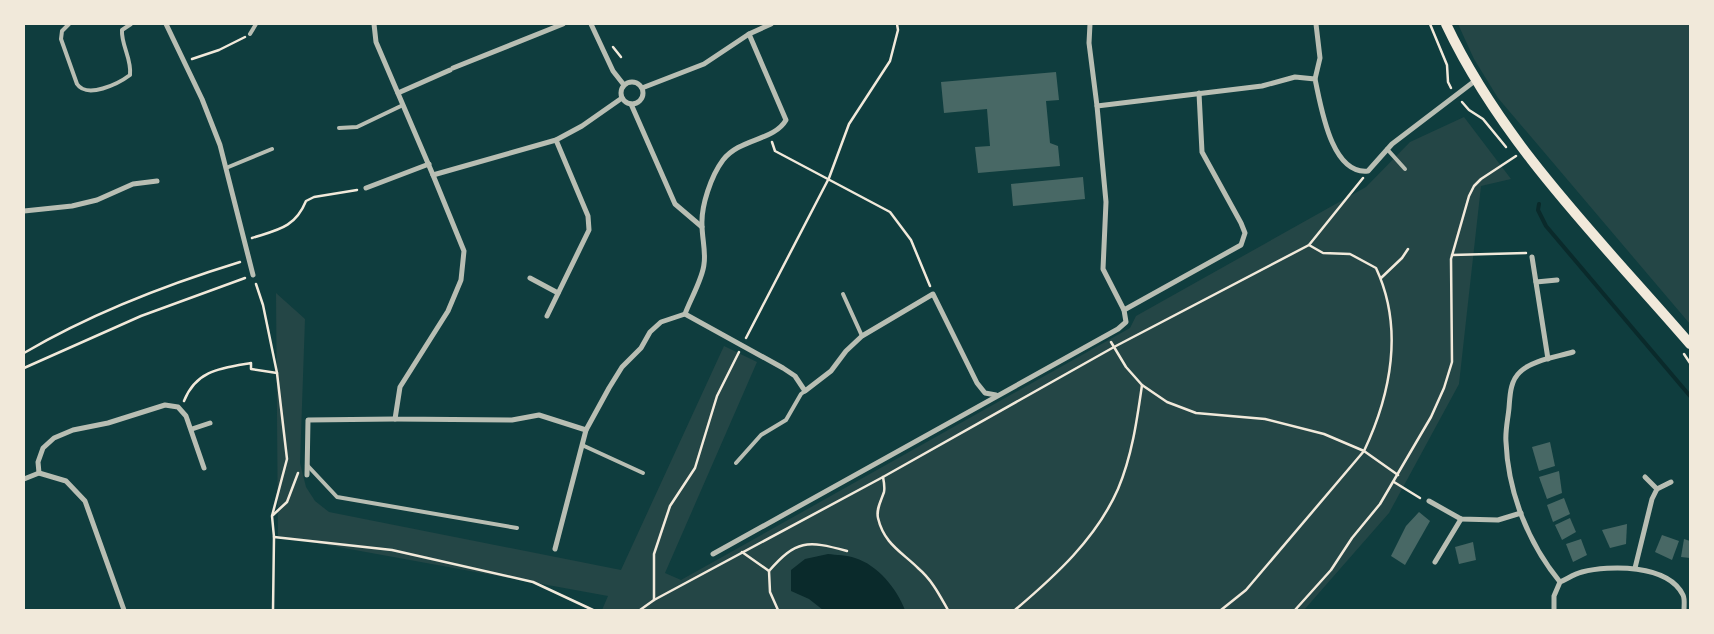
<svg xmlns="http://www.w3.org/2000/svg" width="1714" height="634" font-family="'Sofia Sans Condensed',sans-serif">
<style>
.green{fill:#244646}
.water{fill:#0a2a2b}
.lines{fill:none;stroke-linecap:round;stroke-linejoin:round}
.stream{stroke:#0a2a2b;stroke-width:4}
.building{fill:#486865}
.path{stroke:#f1e9da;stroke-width:2.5}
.service{stroke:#b8beb3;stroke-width:4}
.minor{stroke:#b8beb3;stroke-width:5}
.secondary{stroke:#f1e9da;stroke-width:10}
</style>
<rect width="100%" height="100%" fill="#0f3d3e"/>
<g class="green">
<polygon points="1458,24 1690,24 1690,324 1498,98 1474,59"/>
<polygon points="1464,117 1511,179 1481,186 1459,384 1389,513 1304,610 602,610 608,596 278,536 276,293 305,319 300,463 306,487 315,501 329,512 621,570 724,346 757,362 665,573 681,580 1130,328 1136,316 1366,187 1410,142"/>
</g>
<path class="water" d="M 828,554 C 836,555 847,555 855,558 C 878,565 897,589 905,610 L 823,610 L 809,599 L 791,591 L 791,570 L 805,559 Z"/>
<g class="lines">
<polyline class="stream" points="1539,204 1538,210 1546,226 1690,396"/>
</g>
<g class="building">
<polygon points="1056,72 1059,100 1046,101 1050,143 1058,146 1060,166 978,173 975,147 990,146 987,109 944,113 941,82"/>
<polygon points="1083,177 1085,199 1013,206 1011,184"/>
<polygon points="1550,442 1555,466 1539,471 1532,447"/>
<polygon points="1559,471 1562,493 1547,499 1539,477"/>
<polygon points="1564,498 1570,514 1553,522 1547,505"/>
<polygon points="1419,512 1430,521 1405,565 1391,556 1406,526"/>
<polygon points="1570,518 1576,532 1562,540 1555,525"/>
<polygon points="1627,524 1626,544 1610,548 1602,530"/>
<polygon points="1662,535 1679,541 1672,560 1655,552"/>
<polygon points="1581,539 1587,555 1573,562 1566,544"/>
<polygon points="1684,539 1690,541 1690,558 1681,557"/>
<polygon points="1473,542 1476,560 1459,564 1455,547"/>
</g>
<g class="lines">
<g class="path">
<polyline points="1430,24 1447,65 1448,82 1451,88"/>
<polyline points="613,47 621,57"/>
<polyline points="192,59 219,50 245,37"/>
<polyline points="1462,102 1469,110 1483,119 1506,147"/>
<polyline points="772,142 775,151 890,212 911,240 930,286"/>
<path d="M 252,238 C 277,230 295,228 306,201 L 314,197 L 357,190"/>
<polyline points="1452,255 1526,253"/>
<polyline points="1381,278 1402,258 1408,249"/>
<polyline points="256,284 263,305 277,373 287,459 272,516 274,537 273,610"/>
<polyline points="746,338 829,178 849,124 890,61 898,30 897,24"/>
<path d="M 24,353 C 92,313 165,285 240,262"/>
<polyline points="1684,354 1690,363"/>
<polyline points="24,368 141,316 245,278"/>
<polyline points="1142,385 1167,402 1196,413 1265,419 1324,434 1364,451 1398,475"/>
<path d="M 184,401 C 196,370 221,368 251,363 L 251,369 L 277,373"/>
<path d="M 883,477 C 884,482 885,487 884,492 C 881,501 876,509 878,518 C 884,544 902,552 919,569 C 932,580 940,596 948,610"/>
<polyline points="1394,482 1420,498"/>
<polyline points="273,515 287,502 298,473"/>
<polyline points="274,537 392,550 533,582 593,610"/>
<polyline points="742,552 769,571 770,592 778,610"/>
<path d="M 769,571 C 796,540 807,540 847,551"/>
<polyline points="654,600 883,477 1114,347 1309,245 1363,178"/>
<polyline points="640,610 654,600 654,554 670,506 695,468 717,396 739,352"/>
<path d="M 1015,610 C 1055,576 1096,539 1118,489 C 1132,456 1137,420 1142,385 L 1126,367 L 1111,342"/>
<path d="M 1221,610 L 1246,590 L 1364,451 C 1391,394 1404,328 1376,268 L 1350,254 L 1323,253 L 1309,245"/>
<polyline points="1295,610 1331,570 1352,538 1380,504 1431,417 1444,388 1452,362 1451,259 1469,196 1474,186 1481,179 1516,156"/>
</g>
<g class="service">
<path d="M 69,24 L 62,31 L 61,39 L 77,84 C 87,99 118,84 130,75 C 132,59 121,45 122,30 L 131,24"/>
<polyline points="250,34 256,24"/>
<polyline points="339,128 357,127 403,105"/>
<polyline points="1387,149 1405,169"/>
<polyline points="226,168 272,149"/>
<polyline points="843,294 862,336"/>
<polyline points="582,445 643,473"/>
<polyline points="736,463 761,435 786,420 801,394 805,391"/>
<polyline points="307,465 337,497 517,528"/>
</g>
<g class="minor">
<polyline points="166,24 202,99 220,145 253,275"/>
<polyline points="374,24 376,42 433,175 464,251 461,280 448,311 400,387 395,419 512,420 539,415 586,430"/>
<polyline points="591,24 613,71 624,85"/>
<polyline points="1090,24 1089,43 1097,106"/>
<polyline points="453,68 563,24"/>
<polyline points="1315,79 1320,58 1316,24"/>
<circle cx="632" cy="93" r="11"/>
<polyline points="642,88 704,64 749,34 771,24"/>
<polyline points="398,93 450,70"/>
<polyline points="631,104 675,204 702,227"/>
<polyline points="433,175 556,140 582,126 622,98"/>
<polyline points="366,188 429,164"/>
<polyline points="24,211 72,206 97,200 133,184 157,181"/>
<polyline points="1532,257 1548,359"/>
<polyline points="530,278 558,293"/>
<polyline points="1536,282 1557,280"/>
<polyline points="1124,310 1241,245 1245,233 1241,223 1202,152 1199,93"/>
<path d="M 685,314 C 690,300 703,278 704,264 C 706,252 702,238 702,225 C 701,206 711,176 723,160 C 740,138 774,141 786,120 L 749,34"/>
<polyline points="547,316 589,230 588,216 556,140"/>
<polyline points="192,429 210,423"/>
<polyline points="39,473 38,462 43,448 54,438 73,430 108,423 165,405 178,407 186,416 204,468"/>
<polyline points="307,475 308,420 395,419"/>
<polyline points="1645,477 1657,489"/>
<polyline points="24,479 39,473 66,481 85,501 124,610"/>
<polyline points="1429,501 1461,519 1498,520 1521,513"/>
<polyline points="555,549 586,430 609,388 622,367 641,348 650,332 661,322 685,314 783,368 795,376 805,391 831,371 846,351 862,336 933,294 977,383 985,393 996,395"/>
<path d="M 713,554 L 1118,329 L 1126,322 L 1124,310 L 1103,269 L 1106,202 L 1097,106 L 1262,86 L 1295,77 L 1315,79 C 1321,106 1331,175 1368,171 L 1392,144 L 1476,80"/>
<polyline points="1435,562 1461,519"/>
<polyline points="1635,568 1652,499 1657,489 1671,482"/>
<path d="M 1560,582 C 1528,543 1508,492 1506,442 C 1505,431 1508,419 1509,408 C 1510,396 1510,381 1520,372 C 1532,360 1557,357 1573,352"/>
<path d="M 1554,610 L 1554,596 L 1560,582 C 1567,579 1574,574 1582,572 C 1609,565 1668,564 1683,595 C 1685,599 1684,605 1684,610"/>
</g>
<path class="secondary" d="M 1446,24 C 1503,145 1603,243 1690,344"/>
</g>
<rect width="1714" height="634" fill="none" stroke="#f1e9da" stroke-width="50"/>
</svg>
